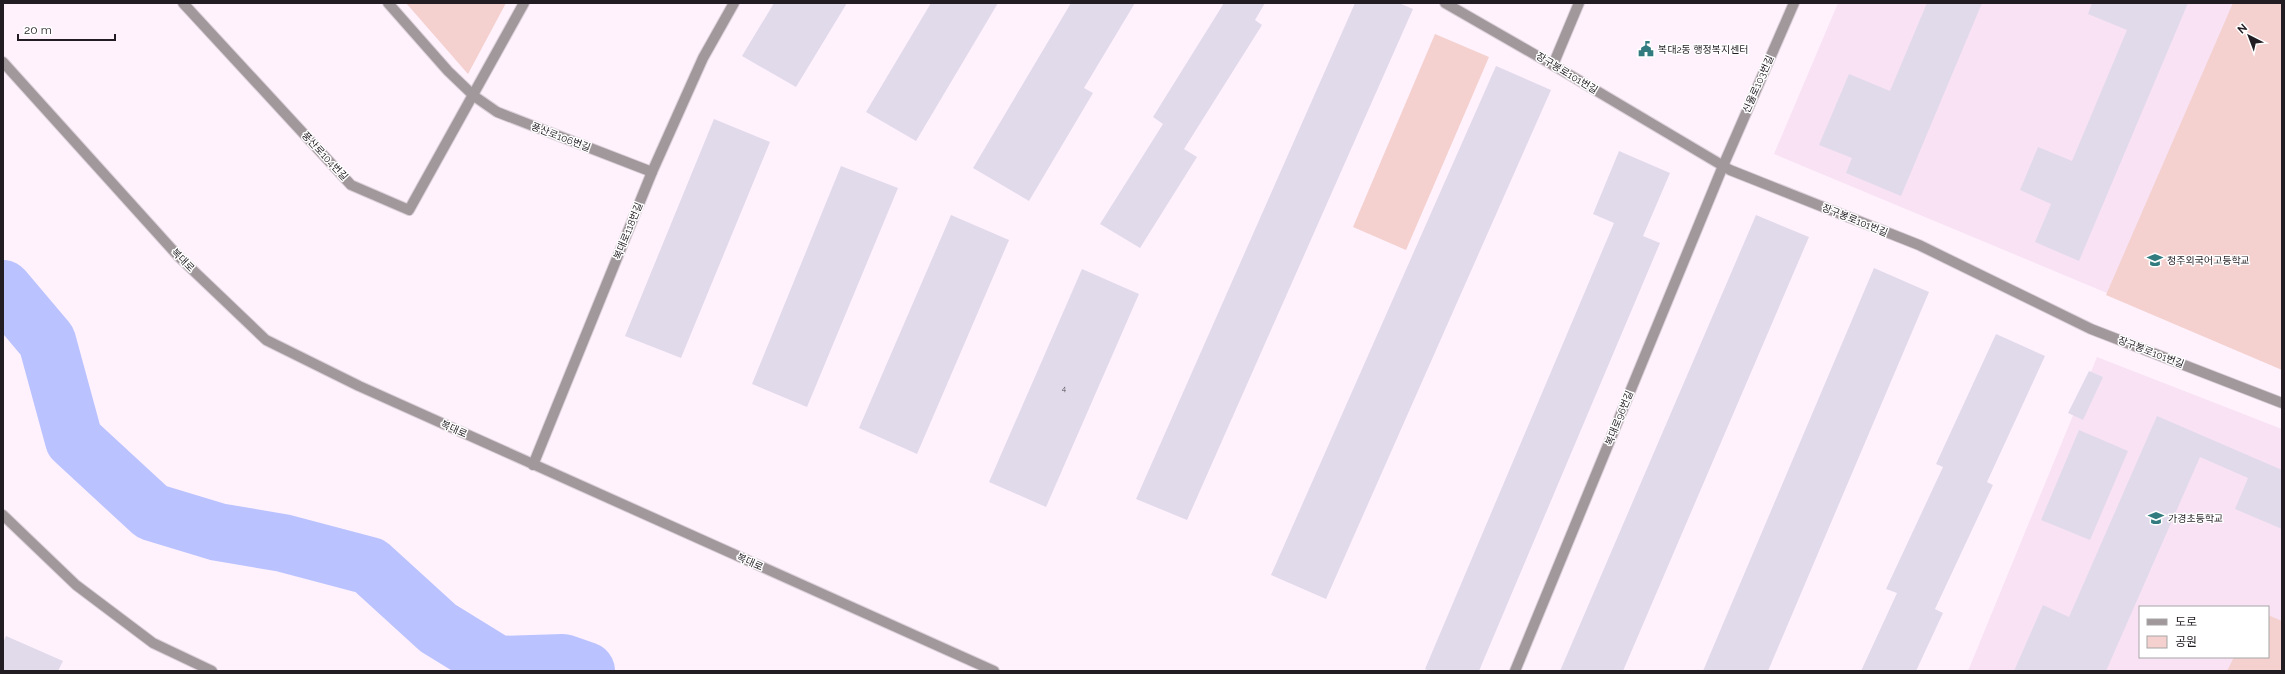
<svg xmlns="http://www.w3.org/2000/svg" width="2285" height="674" font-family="Raleway,'Noto Sans KR',sans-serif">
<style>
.built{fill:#f8e2f4;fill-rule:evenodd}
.green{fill:#f4d1ce}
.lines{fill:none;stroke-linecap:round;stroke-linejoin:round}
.river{stroke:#bac3ff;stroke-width:58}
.building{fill:#e1daeb}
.minor-casing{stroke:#dcd0da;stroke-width:12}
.tertiary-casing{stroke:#dcd0da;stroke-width:12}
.minor{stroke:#a1989b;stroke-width:10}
.tertiary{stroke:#a1989b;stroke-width:10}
.labels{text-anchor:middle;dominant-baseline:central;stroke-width:3;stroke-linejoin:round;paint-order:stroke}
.number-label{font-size:8px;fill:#524c54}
.poi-label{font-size:10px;fill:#221d22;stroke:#fff;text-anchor:start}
.street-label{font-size:10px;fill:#221d22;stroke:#fff}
</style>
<rect width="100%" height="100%" fill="#fff2fd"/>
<g class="built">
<polygon points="1838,3 2282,3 2282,366 1774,154"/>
<path d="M 2097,357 L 2282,429 L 2282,671 L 1968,671 ZM 2140,607 L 2268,607 L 2268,657 L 2140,657 Z"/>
</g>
<g class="green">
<polygon points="406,3 506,3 468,74"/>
<polygon points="2233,3 2282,3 2282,370 2106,295"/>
<polygon points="1435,34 1489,57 1406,250 1353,227"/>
<polygon points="2268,615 2282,621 2282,671 2227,671 2234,657 2268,657"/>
</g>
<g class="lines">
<polyline class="river" points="3,289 47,341 74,440 152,512 218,532 283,543 370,566 438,628 498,665 563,663 586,671"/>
</g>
<g class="building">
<polygon points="774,3 847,3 796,87 742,56"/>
<polygon points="931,3 998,3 916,141 866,112"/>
<polygon points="1071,3 1135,3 1084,88 1093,93 1029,201 973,168"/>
<polygon points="1224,3 1265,3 1255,20 1262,25 1184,149 1197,157 1140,248 1100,224 1163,124 1153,117"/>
<polygon points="1355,3 1399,3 1413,9 1187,520 1136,499"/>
<polygon points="1927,3 1982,3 1901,196 1846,173 1852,158 1819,145 1849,74 1890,91"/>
<polygon points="2092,3 2188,3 2079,261 2035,242 2051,204 2020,190 2038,147 2072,161 2127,30 2088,14"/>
<polygon points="1496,66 1551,90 1326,599 1271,575"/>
<polygon points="714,119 770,142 681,358 625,336"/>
<polygon points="1619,151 1670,173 1643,236 1660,243 1479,671 1429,671 1425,669 1614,223 1593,214"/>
<polygon points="841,166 898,188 807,407 752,384"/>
<polygon points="951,215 1009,240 917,454 859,428"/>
<polygon points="1756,215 1809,237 1623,671 1560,671"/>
<polygon points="1874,268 1929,292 1768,671 1703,671"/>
<polygon points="1082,269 1139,294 1046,507 989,482"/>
<polygon points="1996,334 2045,356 1987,482 1993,485 1935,609 1943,613 1916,671 1861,671 1897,593 1886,589 1943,467 1936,464"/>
<polygon points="2089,371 2103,377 2083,420 2068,413"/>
<polygon points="2157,416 2282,470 2282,529 2235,509 2248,478 2200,457 2106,671 2014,671 2043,605 2069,617"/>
<polygon points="2079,430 2128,451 2090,540 2041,520"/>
<polygon points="6,636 63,661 58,671 3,671 3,643"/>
</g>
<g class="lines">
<defs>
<g id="minor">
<polyline points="183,3 351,185 409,210 524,3"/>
<polyline points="388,3 448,71 474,96 497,112 652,172"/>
<polyline points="1445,3 1553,65 1730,170 1919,245 2091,329 2282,403"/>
<polyline points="1553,65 1579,3"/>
<polyline points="533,465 652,172 703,58 734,3"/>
<polyline points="3,515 76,585 153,643 212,671"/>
<polyline points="1515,671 1723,166 1794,3"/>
</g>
<polyline id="tertiary" points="3,62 179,257 266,340 359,386 994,671"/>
</defs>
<use href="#minor" class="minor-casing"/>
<use href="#tertiary" class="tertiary-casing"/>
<use href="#minor" class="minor"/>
<use href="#tertiary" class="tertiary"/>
</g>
<defs>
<symbol id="civic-bare" viewBox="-9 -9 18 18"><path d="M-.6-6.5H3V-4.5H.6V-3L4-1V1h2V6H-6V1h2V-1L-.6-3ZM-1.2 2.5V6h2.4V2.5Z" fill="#327b7e" stroke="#fff" stroke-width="2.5" paint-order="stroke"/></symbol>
<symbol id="school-bare" viewBox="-9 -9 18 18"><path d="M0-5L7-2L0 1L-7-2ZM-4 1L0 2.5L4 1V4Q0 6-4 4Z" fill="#327b7e" stroke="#fff" stroke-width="2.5" paint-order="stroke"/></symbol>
</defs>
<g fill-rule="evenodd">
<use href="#civic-bare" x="1635" y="38" width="22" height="22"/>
<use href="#school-bare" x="2144" y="249" width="22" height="22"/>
<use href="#school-bare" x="2145" y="507" width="22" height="22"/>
</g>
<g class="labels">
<g class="number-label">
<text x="1064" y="388">4</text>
</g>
<g class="poi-label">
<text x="1658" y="49">복대2동 행정복지센터</text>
<text x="2167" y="260">청주외국어고등학교</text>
<text x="2168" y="518">가경초등학교</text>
</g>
<g class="street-label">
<text transform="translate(1567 73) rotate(31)">장구봉로101번길</text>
<text transform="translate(1758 84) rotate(-66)">신율로103번길</text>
<text transform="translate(561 137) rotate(21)">풍산로106번길</text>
<text transform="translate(325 156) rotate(47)">풍산로104번길</text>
<text transform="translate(1855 220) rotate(22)">장구봉로101번길</text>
<text transform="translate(628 231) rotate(-68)">복대로118번길</text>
<text transform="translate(183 260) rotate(45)">복대로</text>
<text transform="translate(2151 352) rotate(21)">장구봉로101번길</text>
<text transform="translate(1619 418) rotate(-68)">복대로96번길</text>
<text transform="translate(454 429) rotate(24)">복대로</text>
<text transform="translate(750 562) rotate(24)">복대로</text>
</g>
</g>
<rect width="2285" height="674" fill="none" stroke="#221d22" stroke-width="8"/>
<rect x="2139" y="606" width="130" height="52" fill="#ffffff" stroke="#a7a5a7"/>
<rect x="2147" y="619" width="20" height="6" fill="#a1989b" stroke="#a7a5a7"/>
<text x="2175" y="626" font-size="12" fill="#221d22">도로</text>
<rect x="2147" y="636" width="20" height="12" fill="#f4d1ce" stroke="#a7a5a7"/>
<text x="2175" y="646" font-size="12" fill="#221d22">공원</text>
<g transform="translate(2249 36) rotate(318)" stroke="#ffffff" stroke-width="3" paint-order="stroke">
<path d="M0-3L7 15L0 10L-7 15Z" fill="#221d22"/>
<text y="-6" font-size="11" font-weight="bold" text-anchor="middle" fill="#221d22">N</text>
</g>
<path d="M18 34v6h97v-6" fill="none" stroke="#221d22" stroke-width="2"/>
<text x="24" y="34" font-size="12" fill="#221d22" stroke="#ffffff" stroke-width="3" paint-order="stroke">20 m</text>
</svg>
